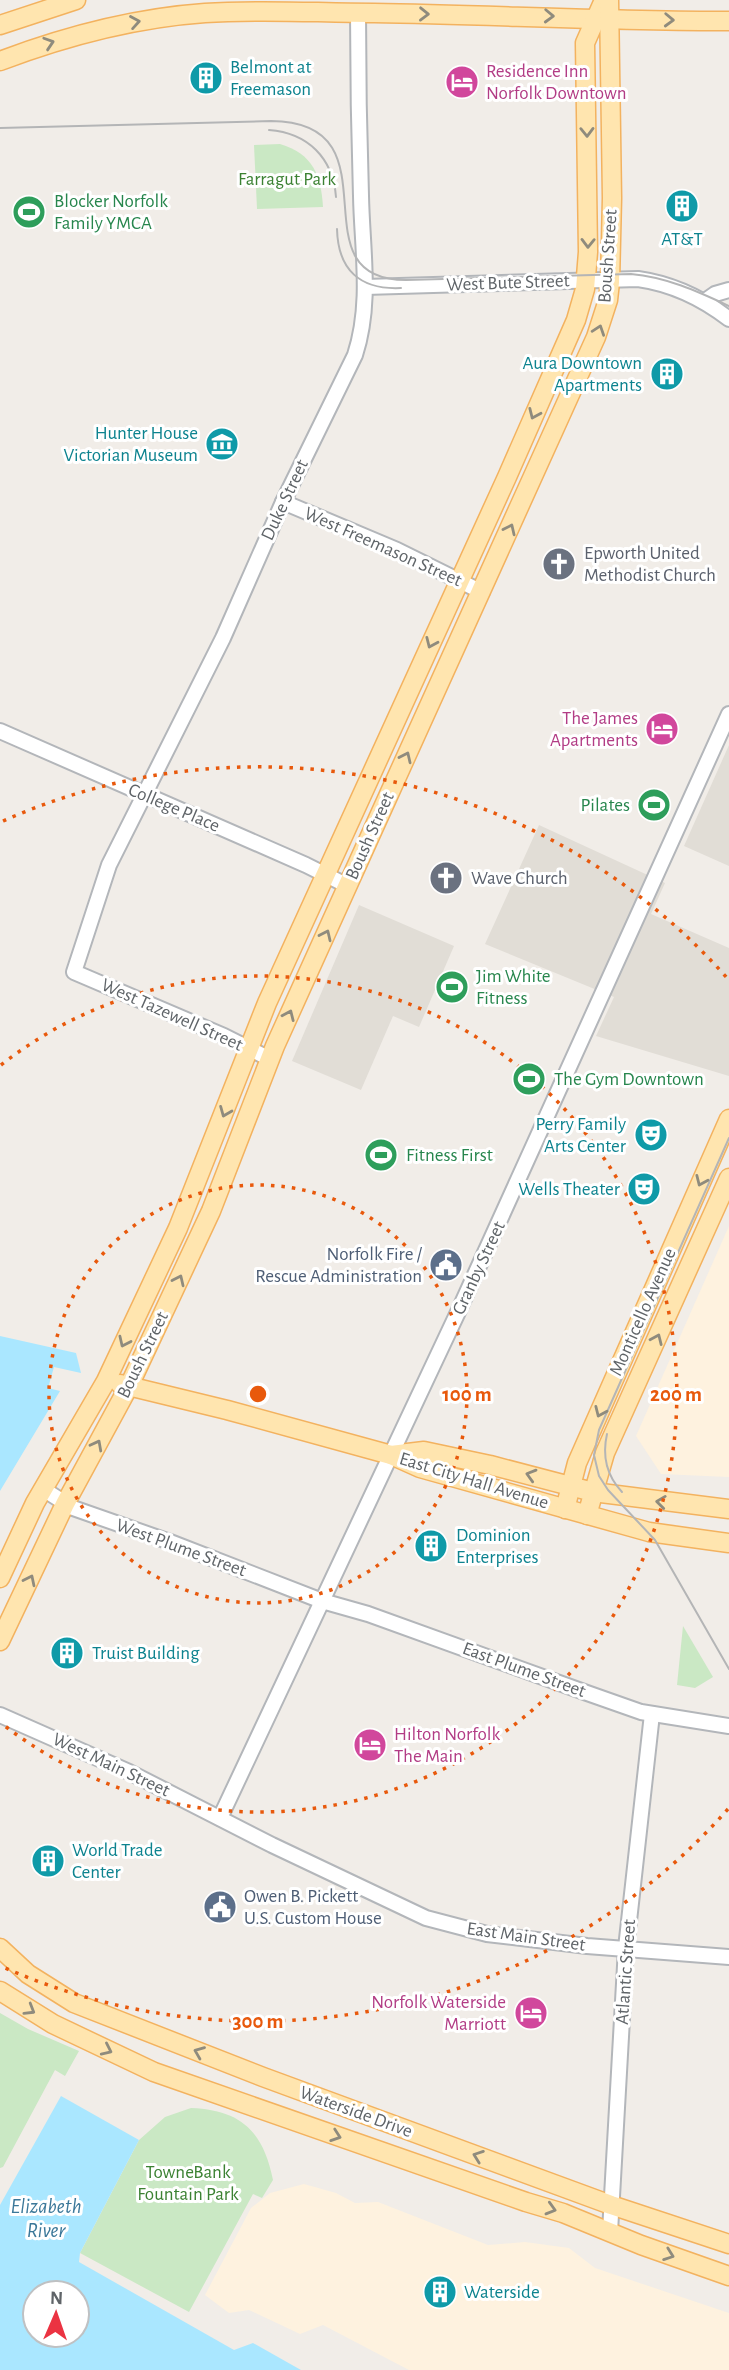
<svg xmlns="http://www.w3.org/2000/svg" width="729" height="2370" font-family="'Alegreya Sans',sans-serif">
<style>
.commercial{fill:#fef2df}
.education{fill:#e1ddd6}
.green{fill:#cae8c4}
.water{fill:#aae7ff;fill-rule:evenodd}
.lines{fill:none;stroke-linecap:round;stroke-linejoin:round}
.minor-casing{stroke:#b3b6ba;stroke-width:18}
.major-casing{stroke:#f3b25f;stroke-width:21}
.minor{stroke:#fff;stroke-width:14}
.major{stroke:#ffe5af;stroke-width:18}
.tram{stroke:#b4b5b6;stroke-width:2}
.oneway{stroke:#8f8b7d}
.ring{fill:none;stroke:#e8590c;stroke-width:3.5;stroke-dasharray:3.5 7}
.labels{text-anchor:middle;dominant-baseline:central;stroke-width:6;stroke-linejoin:round;paint-order:stroke}
.culture-label{font-size:19px;fill:#0d838f;stroke:#fff;text-anchor:start}
.hotel-label{font-size:19px;fill:#b23c85;stroke:#fff;text-anchor:start}
.park-label{font-size:19px;fill:#3c8233;stroke:#fff}
.leisure-label{font-size:19px;fill:#27864d;stroke:#fff;text-anchor:start}
.street-label{font-size:19px;fill:#5f6468;stroke:#fff}
.worship-label{font-size:19px;fill:#5b616d;stroke:#fff;text-anchor:start}
.service-label{font-size:19px;fill:#4e5e75;stroke:#fff;text-anchor:end}
.water-label{font-size:21px;font-style:italic;fill:#3b7899;stroke:#fff}
.centre{fill:#e8590c;stroke:#fff;stroke-width:3.5}
.ring-label{font-size:21px;text-anchor:middle;font-weight:bold;fill:#e8590c;stroke:#fff;stroke-width:6;stroke-linejoin:round;paint-order:stroke}
</style>
<rect width="100%" height="100%" fill="#f1ede8"/>
<g class="commercial">
<polygon points="729,1226 729,1477 661,1474 636,1436"/>
<polygon points="304,2184 336,2193 355,2203 378,2202 488,2245 525,2242 569,2248 595,2268 729,2313 729,2370 409,2370 323,2325 300,2334 249,2310 229,2313 205,2295 251,2208 270,2193"/>
</g>
<g class="education">
<polygon points="729,745 729,866 684,846"/>
<polygon points="539,825 665,883 651,914 729,948 729,1076 596,1036 614,997 485,944"/>
<polygon points="359,905 454,946 419,1027 393,1016 361,1090 292,1061"/>
</g>
<g class="green">
<path d="M 280,144 C 313,154 321,175 323,207 L 257,209 L 254,145 Z"/>
<polygon points="683,1626 713,1677 695,1688 677,1685"/>
<polygon points="0,2013 28,2029 79,2051 65,2076 55,2070 3,2167 0,2168"/>
<path d="M 191,2108 C 241,2110 263,2131 273,2180 L 262,2198 L 253,2194 L 189,2312 L 80,2253 L 139,2140 L 165,2117 Z"/>
</g>
<g class="water">
<polygon points="0,1336 76,1353 81,1373 54,1367 48,1388 60,1391 0,1491"/>
<path d="M 61,2096 L 139,2140 L 80,2253 L 79,2262 L 234,2350 L 253,2343 L 301,2370 L 0,2370 L 0,2205 ZM 77,2293 L 77,2335 L 35,2335 L 35,2293 Z"/>
</g>
<g class="lines">
<defs>
<g id="minor">
<path d="M 365,287 L 638,279 C 673,284 702,298 729,319"/>
<polyline points="705,301 715,294 729,290"/>
<polyline points="283,502 397,550 482,592"/>
<polyline points="0,731 306,865 348,886"/>
<path d="M 270,1059 L 224,1036 L 74,972 L 109,865 L 223,638 L 283,502 L 355,355 C 372,303 362,249 361,196 C 359,135 358,74 358,13"/>
<polyline points="43,1489 73,1508 170,1542 322,1601 368,1614 587,1693 641,1712 729,1726"/>
<polyline points="0,1715 129,1772 272,1845 426,1918 487,1934 587,1946 729,1957"/>
<polyline points="220,1818 459,1310 729,714"/>
<polyline points="610,2232 626,1948 652,1714"/>
</g>
<g id="major">
<polyline points="0,25 76,0"/>
<path d="M 0,61 C 66,36 134,18 205,13 C 261,9 318,13 374,13 C 493,15 611,21 729,21"/>
<polyline points="120,1384 227,1410 391,1455 420,1468 649,1532 729,1543"/>
<polyline points="391,1455 424,1451 490,1465 593,1492 729,1509"/>
<polyline points="565,1509 577,1463 729,1119"/>
<polyline points="587,1515 605,1453 729,1178"/>
<polyline points="0,1578 35,1503 106,1381 178,1228 267,1003 507,477 576,320 585,289 588,252 585,43 604,0"/>
<polyline points="0,1641 65,1504 129,1386 211,1211 275,1046 596,337 608,300 610,282 612,198 609,0"/>
<polyline points="0,1948 28,1974 74,2003 263,2077 611,2205 729,2244"/>
<polyline points="0,1991 53,2024 154,2072 526,2202 563,2213 641,2245 729,2276"/>
</g>
</defs>
<use href="#minor" class="minor-casing"/>
<use href="#major" class="major-casing"/>
<use href="#minor" class="minor"/>
<use href="#major" class="major"/>
<g class="tram">
<path d="M 0,128 L 271,121 C 402,122 291,280 406,280 L 631,274 C 666,277 697,291 729,306"/>
<path d="M 269,130 C 308,133 333,158 336,197"/>
<path d="M 337,229 C 338,270 360,290 401,288"/>
<polyline points="729,1138 599,1430 594,1455 599,1476 608,1490 655,1540 729,1669"/>
<path d="M 607,1434 C 602,1456 607,1476 622,1492"/>
</g>
</g>
<defs><path id="oneway-chevron" d="M-2-3.5L2.5 0L-2 3.5" fill="none" stroke-width="1.6" stroke-linecap="round" stroke-linejoin="round" transform="scale(1.75)"/></defs>
<g class="oneway">
<use href="#oneway-chevron" transform="translate(424 14) rotate(1)"/>
<use href="#oneway-chevron" transform="translate(549 16) rotate(2)"/>
<use href="#oneway-chevron" transform="translate(669 20) rotate(2)"/>
<use href="#oneway-chevron" transform="translate(135 22) rotate(-10)"/>
<use href="#oneway-chevron" transform="translate(49 43) rotate(-18)"/>
<use href="#oneway-chevron" transform="translate(587 132) rotate(89)"/>
<use href="#oneway-chevron" transform="translate(588 243) rotate(91)"/>
<use href="#oneway-chevron" transform="translate(599 330) rotate(-71)"/>
<use href="#oneway-chevron" transform="translate(534 414) rotate(114)"/>
<use href="#oneway-chevron" transform="translate(510 529) rotate(-65)"/>
<use href="#oneway-chevron" transform="translate(431 643) rotate(114)"/>
<use href="#oneway-chevron" transform="translate(406 757) rotate(-65)"/>
<use href="#oneway-chevron" transform="translate(326 935) rotate(-65)"/>
<use href="#oneway-chevron" transform="translate(289 1015) rotate(-66)"/>
<use href="#oneway-chevron" transform="translate(225 1112) rotate(112)"/>
<use href="#oneway-chevron" transform="translate(701 1181) rotate(114)"/>
<use href="#oneway-chevron" transform="translate(179 1280) rotate(-65)"/>
<use href="#oneway-chevron" transform="translate(657 1339) rotate(-66)"/>
<use href="#oneway-chevron" transform="translate(124 1342) rotate(115)"/>
<use href="#oneway-chevron" transform="translate(600 1412) rotate(114)"/>
<use href="#oneway-chevron" transform="translate(97 1445) rotate(-62)"/>
<use href="#oneway-chevron" transform="translate(531 1475) rotate(-164)"/>
<use href="#oneway-chevron" transform="translate(661 1502) rotate(-173)"/>
<use href="#oneway-chevron" transform="translate(30 1580) rotate(-64)"/>
<use href="#oneway-chevron" transform="translate(30 2010) rotate(31)"/>
<use href="#oneway-chevron" transform="translate(107 2050) rotate(25)"/>
<use href="#oneway-chevron" transform="translate(199 2052) rotate(-158)"/>
<use href="#oneway-chevron" transform="translate(336 2136) rotate(19)"/>
<use href="#oneway-chevron" transform="translate(478 2156) rotate(-160)"/>
<use href="#oneway-chevron" transform="translate(551 2209) rotate(16)"/>
<use href="#oneway-chevron" transform="translate(669 2255) rotate(20)"/>
</g>
<g class="ring">
<circle cx="258" cy="1394" r="209"/>
<path d="M1 1065A418 418 0 1 1 1 1723"/>
<path d="M728 1809A627 627 0 0 1 3 1967M3 821A627 627 0 0 1 728 979"/>
</g>
<defs>
<symbol id="building-disc" viewBox="-11 -11 22 22"><circle r="9.5" fill="#0f9aa8" stroke="#fff"/><path d="M-4-6H4V6H1V3H-1V6H-4ZM-2.5-4.3h1.7v1.8h-1.7ZM.8-4.3h1.7v1.8H.8ZM-2.5-1h1.7V.8h-1.7ZM.8-1h1.7V.8H.8Z" fill="#fff"/></symbol>
<symbol id="hotel-disc" viewBox="-11 -11 22 22"><circle r="9.5" fill="#d1479c" stroke="#fff"/><path d="M-6-4.5h1.5V1H6V5H4.5V3h-9V5H-6ZM-4 0a1.8 1.8 0 1 1 3.6 0ZM.5 0V-2.5h3Q6-2.5 6 0Z" fill="#fff"/></symbol>
<symbol id="stadium-disc" viewBox="-11 -11 22 22"><circle r="9.5" fill="#2e9e5b" stroke="#fff"/><path d="M0-5a6.5 5 0 1 0 0 10a6.5 5 0 1 0 0-10ZM-3.5-1.8h7v3.6h-7Z" fill="#fff"/></symbol>
<symbol id="museum-disc" viewBox="-11 -11 22 22"><circle r="9.5" fill="#0f9aa8" stroke="#fff"/><path d="M0-6L6-3V-2H-6V-3ZM-5-1h2V3h-2ZM-1-1h2V3h-2ZM3-1h2V3H3ZM-6 4H6V6H-6Z" fill="#fff"/></symbol>
<symbol id="church-disc" viewBox="-11 -11 22 22"><circle r="9.5" fill="#6b7280" stroke="#fff"/><path d="M-1.2-6h2.4v3.5h3.3v2.4h-3.3V6h-2.4V-.1h-3.3v-2.4h3.3Z" fill="#fff"/></symbol>
<symbol id="theatre-disc" viewBox="-11 -11 22 22"><circle r="9.5" fill="#0f9aa8" stroke="#fff"/><path d="M-5-5.5Q0-4 5-5.5V0Q5 5 0 6Q-5 5-5 0ZM-3.3-2.5H-1v1.5H-3.3ZM1-2.5H3.3v1.5H1ZM-2.8 1Q0 5.5 2.8 1Z" fill="#fff"/></symbol>
<symbol id="civic-disc" viewBox="-11 -11 22 22"><circle r="9.5" fill="#5c6f8a" stroke="#fff"/><path d="M-.6-6.5H3V-4.5H.6V-3L4-1V1h2V6H-6V1h2V-1L-.6-3ZM-1.2 2.5V6h2.4V2.5Z" fill="#fff"/></symbol>
</defs>
<g fill-rule="evenodd">
<use href="#building-disc" x="187" y="59" width="38" height="38"/>
<use href="#hotel-disc" x="443" y="63" width="38" height="38"/>
<use href="#building-disc" x="663" y="187" width="38" height="38"/>
<use href="#stadium-disc" x="10" y="193" width="38" height="38"/>
<use href="#building-disc" x="648" y="355" width="38" height="38"/>
<use href="#museum-disc" x="203" y="425" width="38" height="38"/>
<use href="#church-disc" x="540" y="545" width="38" height="38"/>
<use href="#hotel-disc" x="643" y="710" width="38" height="38"/>
<use href="#stadium-disc" x="635" y="786" width="38" height="38"/>
<use href="#church-disc" x="427" y="859" width="38" height="38"/>
<use href="#stadium-disc" x="433" y="968" width="38" height="38"/>
<use href="#stadium-disc" x="510" y="1060" width="38" height="38"/>
<use href="#theatre-disc" x="632" y="1116" width="38" height="38"/>
<use href="#stadium-disc" x="362" y="1136" width="38" height="38"/>
<use href="#theatre-disc" x="625" y="1170" width="38" height="38"/>
<use href="#civic-disc" x="427" y="1246" width="38" height="38"/>
<use href="#building-disc" x="412" y="1527" width="38" height="38"/>
<use href="#building-disc" x="48" y="1634" width="38" height="38"/>
<use href="#hotel-disc" x="351" y="1726" width="38" height="38"/>
<use href="#building-disc" x="29" y="1842" width="38" height="38"/>
<use href="#civic-disc" x="201" y="1888" width="38" height="38"/>
<use href="#hotel-disc" x="512" y="1994" width="38" height="38"/>
<use href="#building-disc" x="421" y="2273" width="38" height="38"/>
</g>
<g class="labels">
<g class="culture-label">
<text x="230" y="67">Belmont at<tspan x="230" dy="22">Freemason</tspan></text>
<text x="682" y="239" text-anchor="middle">AT&amp;T</text>
<text x="642" y="363" text-anchor="end">Aura Downtown<tspan x="642" dy="22">Apartments</tspan></text>
<text x="198" y="433" text-anchor="end">Hunter House<tspan x="198" dy="22">Victorian Museum</tspan></text>
<text x="626" y="1124" text-anchor="end">Perry Family<tspan x="626" dy="22">Arts Center</tspan></text>
<text x="620" y="1189" text-anchor="end">Wells Theater</text>
<text x="456" y="1535">Dominion<tspan x="456" dy="22">Enterprises</tspan></text>
<text x="92" y="1653">Truist Building</text>
<text x="72" y="1850">World Trade<tspan x="72" dy="22">Center</tspan></text>
<text x="464" y="2292">Waterside</text>
</g>
<g class="hotel-label">
<text x="486" y="71">Residence Inn<tspan x="486" dy="22">Norfolk Downtown</tspan></text>
<text x="638" y="718" text-anchor="end">The James<tspan x="638" dy="22">Apartments</tspan></text>
<text x="394" y="1734">Hilton Norfolk<tspan x="394" dy="22">The Main</tspan></text>
<text x="506" y="2002" text-anchor="end">Norfolk Waterside<tspan x="506" dy="22">Marriott</tspan></text>
</g>
<g class="park-label">
<text x="287" y="179">Farragut Park</text>
<text x="188" y="2172">TowneBank<tspan x="188" dy="22">Fountain Park</tspan></text>
</g>
<g class="leisure-label">
<text x="54" y="201">Blocker Norfolk<tspan x="54" dy="22">Family YMCA</tspan></text>
<text x="630" y="805" text-anchor="end">Pilates</text>
<text x="476" y="976">Jim White<tspan x="476" dy="22">Fitness</tspan></text>
<text x="554" y="1079">The Gym Downtown</text>
<text x="406" y="1155">Fitness First</text>
</g>
<g class="street-label">
<text transform="translate(608 256) rotate(-86)">Boush Street</text>
<text transform="translate(508 283) rotate(-2)">West Bute Street</text>
<text transform="translate(285 500) rotate(-65)">Duke Street</text>
<text transform="translate(383 547) rotate(24)">West Freemason Street</text>
<text transform="translate(174 808) rotate(23)">College Place</text>
<text transform="translate(370 836) rotate(-66)">Boush Street</text>
<text transform="translate(172 1015) rotate(24)">West Tazewell Street</text>
<text transform="translate(479 1268) rotate(-65)">Granby Street</text>
<text transform="translate(643 1312) rotate(-66)">Monticello Avenue</text>
<text transform="translate(143 1355) rotate(-64)">Boush Street</text>
<text transform="translate(474 1481) rotate(17)">East City Hall Avenue</text>
<text transform="translate(181 1548) rotate(20)">West Plume Street</text>
<text transform="translate(524 1670) rotate(20)">East Plume Street</text>
<text transform="translate(111 1765) rotate(25)">West Main Street</text>
<text transform="translate(526 1937) rotate(8)">East Main Street</text>
<text transform="translate(626 1972) rotate(-86)">Atlantic Street</text>
<text transform="translate(356 2112) rotate(20)">Waterside Drive</text>
</g>
<g class="worship-label">
<text x="584" y="553">Epworth United<tspan x="584" dy="22">Methodist Church</tspan></text>
<text x="471" y="878">Wave Church</text>
</g>
<g class="service-label">
<text x="422" y="1254">Norfolk Fire /<tspan x="422" dy="22">Rescue Administration</tspan></text>
<text x="244" y="1896" text-anchor="start">Owen B. Pickett<tspan x="244" dy="22">U.S. Custom House</tspan></text>
</g>
<g class="water-label">
<text x="46" y="2206">Elizabeth<tspan x="46" dy="24">River</tspan></text>
</g>
</g>
<circle cx="258" cy="1394" r="10" class="centre"/>
<g class="ring-label">
<text x="467" y="1401">100 m</text>
<text x="676" y="1401">200 m</text>
<text x="258" y="2028">300 m</text>
</g>
<g transform="translate(56 2314) rotate(2)"><circle r="33" fill="#ffffff" stroke="#bfc1c3" stroke-width="2"/>
<path d="M0-5L12 26L0 18L-12 26Z" fill="#eb3342"/>
<text y="-10" font-size="19" font-weight="bold" text-anchor="middle" fill="#5f6468">N</text>
</g>
</svg>
